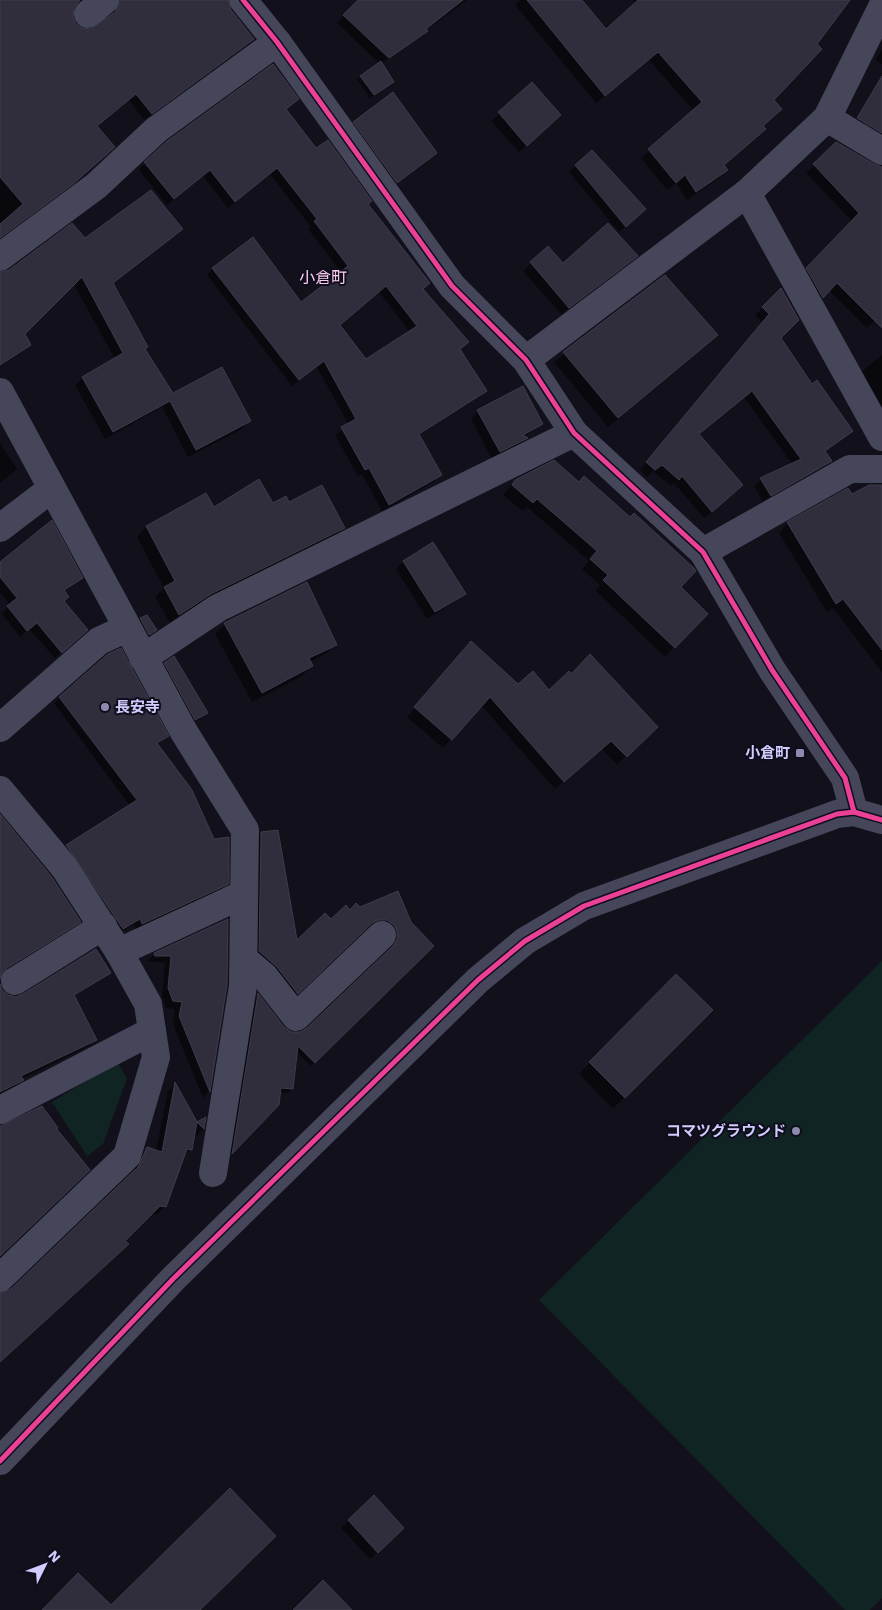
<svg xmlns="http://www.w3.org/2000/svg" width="882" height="1610" font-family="'Work Sans','Noto Sans JP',sans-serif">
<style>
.green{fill:#112424}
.shadow{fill:#0007;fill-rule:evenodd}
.building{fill:#302e3c;stroke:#3e3b4d;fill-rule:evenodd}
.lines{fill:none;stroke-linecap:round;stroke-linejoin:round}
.minor{stroke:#46465a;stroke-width:28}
.cycleway-casing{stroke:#0f0d1d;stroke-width:8}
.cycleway{stroke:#ea4096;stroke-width:5}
.poi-dot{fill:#8e8aad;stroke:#0f0d1d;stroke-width:2}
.labels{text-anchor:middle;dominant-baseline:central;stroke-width:4;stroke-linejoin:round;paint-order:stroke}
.poi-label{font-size:15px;font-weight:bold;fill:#d0ccfc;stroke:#0f0d1d;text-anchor:end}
.neighbourhood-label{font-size:16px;fill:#fcceed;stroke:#0f0d1d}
</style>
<rect width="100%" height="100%" fill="#12101a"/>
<g class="green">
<polygon points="882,961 882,1598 870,1610 845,1610 539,1300"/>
<polygon points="117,1062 127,1078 103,1144 87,1156 52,1102"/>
</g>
<g class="shadow">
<polygon points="0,0 80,0 74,5 71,16 75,25 83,30 91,31 113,13 112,0 227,0 230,10 253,39 144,120 129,100 96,127 106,154 0,239"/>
<polygon points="359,0 467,0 381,64 389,85 370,98 357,80 380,64 337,23"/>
<polygon points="520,0 580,0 606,31 636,4 633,0 833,0 772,100 762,126 723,166 726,170 718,179 687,200 676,183 667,190 641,158 694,111 649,60 596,103 515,5"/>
<polygon points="882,50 882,64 875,60"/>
<polygon points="532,84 552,123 519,152 491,121"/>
<path d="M 285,110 L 316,150 L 367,204 L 422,289 L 467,342 L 459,350 L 485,391 L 479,397 L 418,435 L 440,475 L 433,482 L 382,511 L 362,474 L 358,476 L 335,435 L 349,425 L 317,367 L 292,386 L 207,275 L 213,268 L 301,303 L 342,273 L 308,229 L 311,227 L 270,174 L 228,208 L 203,176 L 167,205 L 139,170 L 145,163 ZM 379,292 L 410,332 L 366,361 L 339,325 Z"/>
<polygon points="859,116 864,123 858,130 852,123"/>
<polygon points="354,122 436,153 389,189 347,130"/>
<polygon points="837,143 874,166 882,167 882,313 867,328 829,290 815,304 800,276 850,223 850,219 806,173"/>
<polygon points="592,152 638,216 619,232 569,172"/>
<polygon points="181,229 112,284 144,349 172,394 249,421 242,429 188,457 162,407 105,439 75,385 83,378 115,359 73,283 23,334 30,345 0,366 0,278 85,240"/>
<polygon points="548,248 563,265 636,256 561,314 523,271"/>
<polygon points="665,276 717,335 608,427 554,362"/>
<polygon points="781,290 779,338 812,385 852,431 825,452 830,461 823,469 763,502 754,486 761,479 792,464 744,397 698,435 734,493 704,518 674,483 671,486 653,471 647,477 640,470 762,322 755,315"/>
<polygon points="882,355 882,407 859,374"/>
<polygon points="478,411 541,424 524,437 526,438 519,446 492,459 471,419"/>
<polygon points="0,443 17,469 0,483"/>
<polygon points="515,481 706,614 665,657 595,590 600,585 582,569 589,561 527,507 523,511 503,495"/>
<polygon points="882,489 882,672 833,608 827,612 779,533 788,523 852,496"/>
<polygon points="206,495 213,509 289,504 344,528 334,537 200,603 170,623 155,597 164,588 137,537 146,527"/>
<polygon points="403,562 464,594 456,601 427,619 396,569"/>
<polygon points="0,564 81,578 63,591 63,601 80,636 55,658 29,629 20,637 2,614 10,605 0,592"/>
<polygon points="141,619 155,630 144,641 130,630"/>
<polygon points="225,624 336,644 325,654 310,662 312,666 302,676 252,702 215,634"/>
<polygon points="462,652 518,685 549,691 656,726 617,765 602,749 555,789 481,705 443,748 407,717"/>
<polygon points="165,664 207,713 192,723 162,667"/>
<polygon points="60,697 167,736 157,745 227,883 221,890 136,929 134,924 117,934 61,851 130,806 54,703"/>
<polygon points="0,816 79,921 0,974"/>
<polygon points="261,833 297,943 331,921 360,908 410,923 432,946 311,1066 296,1051 292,1089 288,1093 280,1092 278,1105 229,1155 254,998 258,995 283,1028 291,1033 300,1033 308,1029 390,951 394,945 394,936 383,923 374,923 366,927 293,996 256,955 257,837"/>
<polygon points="227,921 226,985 209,1092 203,1098 173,1024 175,1009 166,1008 162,996 165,963 147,961 155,954"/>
<polygon points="676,976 711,1010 613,1109 579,1074"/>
<polygon points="96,1039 89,1046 21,1079 15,1087 0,1095 0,1044"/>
<polygon points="175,1084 196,1123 204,1120 203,1129 196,1136 194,1133 191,1149 182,1157 165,1207 157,1214 151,1213 0,1359 0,1326 131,1176 140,1156 147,1148 156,1151 168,1091"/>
<polygon points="42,1107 89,1169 0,1255 0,1127"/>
<polygon points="374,1497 395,1536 370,1559 341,1528"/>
</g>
<g class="building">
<polygon points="0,0 80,0 74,8 73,17 76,24 82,28 90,29 115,12 120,0 228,0 231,10 254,39 152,114 136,94 97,126 115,147 73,184 0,238 0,224 23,204 0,177"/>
<polygon points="358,0 463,0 426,29 428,31 389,58 343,15"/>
<polygon points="527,0 582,0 606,29 638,0 850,0 817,44 822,49 774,100 782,109 763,126 766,129 724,165 728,170 696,192 685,175 676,183 648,149 702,102 658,52 605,96"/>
<polygon points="381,61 394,82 374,95 360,76"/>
<path d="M 273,64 L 299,99 L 286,109 L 316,148 L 328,140 L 372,201 L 368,204 L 430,283 L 423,289 L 469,342 L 460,349 L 487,391 L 419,434 L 442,475 L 389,505 L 369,468 L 365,470 L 341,427 L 356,419 L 324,361 L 299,380 L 212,268 L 253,237 L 301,302 L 348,266 L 314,221 L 317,219 L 277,168 L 235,202 L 210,170 L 174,199 L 144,162 L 166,142 ZM 386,286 L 417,326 L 366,359 L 340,325 Z"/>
<polygon points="882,76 882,133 857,118"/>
<polygon points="532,82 561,115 527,146 498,112"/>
<polygon points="393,92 437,153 397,183 353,122"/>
<polygon points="836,142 874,164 882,167 882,328 837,283 823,298 806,268 859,213 813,164"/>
<polygon points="592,150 646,209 626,227 575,165"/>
<polygon points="151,190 183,229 113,283 148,347 145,349 173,393 222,367 251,421 196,450 170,401 113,432 82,377 123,353 82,277 25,334 31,345 0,365 0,272 9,270 72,223 85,238"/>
<polygon points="608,223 638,256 569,308 530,262 548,246 563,263"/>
<polygon points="665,275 718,335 618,418 563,352"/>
<polygon points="781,288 799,320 781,338 812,384 817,380 853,431 825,451 832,461 771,496 760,478 801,459 752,391 699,434 743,485 712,512 682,476 679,480 662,465 655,470 646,462 769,314 762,307"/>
<polygon points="523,386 543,424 523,435 528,438 500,452 477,410"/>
<polygon points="554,460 579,482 584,476 630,517 634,513 694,568 696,571 681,587 708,614 675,648 603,580 608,575 590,559 597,551 537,499 533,503 512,485 515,480"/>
<polygon points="259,479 273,503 286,496 289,502 322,485 345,528 211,594 179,615 164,587 175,581 146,526 206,493 214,507"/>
<polygon points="869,485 882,485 882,650 843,599 836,604 787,522 848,488 852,494"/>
<polygon points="52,520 83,578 64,590 69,597 64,601 88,630 62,653 37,623 27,631 7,606 17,598 0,577 0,562"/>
<polygon points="433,542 466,594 435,612 403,561"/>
<polygon points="307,582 337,645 309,658 313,666 262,693 224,623"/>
<polygon points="147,615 157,630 149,635 140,618"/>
<polygon points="471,641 518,684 533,671 549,690 569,671 571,674 590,654 658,727 627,757 611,741 564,782 490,697 452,740 414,707"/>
<polygon points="121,648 169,736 157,743 192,790 214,839 229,837 229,884 142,924 140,919 123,929 66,845 137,800 59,697 108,654"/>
<polygon points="174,656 208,713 195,720 164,663"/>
<polygon points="0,814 51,876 81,922 7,968 0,979"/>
<polygon points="278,830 297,940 325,913 331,919 346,905 350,910 356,903 360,907 398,891 411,922 434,946 315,1063 298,1046 293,1089 281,1088 279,1105 232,1154 258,993 284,1027 291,1032 300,1032 307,1028 393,946 397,939 397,931 394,925 387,920 379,920 372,923 298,994 277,967 259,951 261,832"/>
<polygon points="228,919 227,985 210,1092 179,1016 182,1002 173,1001 168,988 171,956 155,956 154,953"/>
<polygon points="96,949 111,973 74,995 97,1040 21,1076 24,1080 0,1092 0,984 2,990 8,995 16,997 23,994"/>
<polygon points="676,974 713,1010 625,1098 589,1062"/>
<polygon points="175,1082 197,1122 206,1117 204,1129 197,1122 192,1150 187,1149 166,1207 160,1206 125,1241 129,1244 0,1362 0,1293 11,1289 138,1167 147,1147 162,1152"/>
<polygon points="42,1106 58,1128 57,1129 90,1170 0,1256 0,1126"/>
<polygon points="230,1488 276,1536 200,1610 42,1610 78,1573 111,1605"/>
<polygon points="374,1495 404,1528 378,1553 348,1520"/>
<polygon points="323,1580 352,1610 293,1610"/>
</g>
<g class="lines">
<g class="minor">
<polyline points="243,0 277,42 452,286 526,360 574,433 703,552 772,670 845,778 854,812"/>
<polyline points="88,14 105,0"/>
<polyline points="827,118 882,151"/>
<polyline points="747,193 882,437"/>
<polyline points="0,257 96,186 156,130 277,42"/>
<polyline points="526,360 747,193 827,118 882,7"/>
<polyline points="0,392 184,732 245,830 243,986 213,1173"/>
<polyline points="0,528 51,489"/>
<polyline points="703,552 850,469 882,469"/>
<polyline points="143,658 218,608 574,433"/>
<polyline points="0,728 99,641 127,628"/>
<polyline points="0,790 64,867 119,952 148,1004 156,1057 127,1156 0,1278"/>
<polyline points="119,952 244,894"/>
<polyline points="244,959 265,977 296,1017 382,935"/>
<polyline points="15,981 103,926"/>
<polyline points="0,1110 152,1031"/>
<polyline points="0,1461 173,1279 478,980 525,941 584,906 837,814 854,812 882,820"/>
</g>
<defs>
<g id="cycleway">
<polyline points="243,0 277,42 452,286 526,360 574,433 703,552 772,670 845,778 854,812"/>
<polyline points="0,1461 173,1279 478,980 525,941 584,906 837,814 854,812 882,820"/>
</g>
</defs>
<use href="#cycleway" class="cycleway-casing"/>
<use href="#cycleway" class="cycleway"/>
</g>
<g class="poi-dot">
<circle cx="105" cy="707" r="5"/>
<rect x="795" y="748" width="10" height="10" rx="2.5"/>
<circle cx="796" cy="1131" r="5"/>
</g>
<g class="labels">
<g class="poi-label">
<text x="115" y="707" text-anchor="start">長安寺</text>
<text x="790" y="753">小倉町</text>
<text x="786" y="1131">コマツグラウンド</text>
</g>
<g class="neighbourhood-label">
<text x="323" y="277">小倉町</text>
</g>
</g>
<g transform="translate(45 1565) rotate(48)" stroke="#0f0d1d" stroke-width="4" paint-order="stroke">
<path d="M0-4L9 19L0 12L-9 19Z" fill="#d0ccfc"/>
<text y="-8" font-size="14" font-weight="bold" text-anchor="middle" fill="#d0ccfc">N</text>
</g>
</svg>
